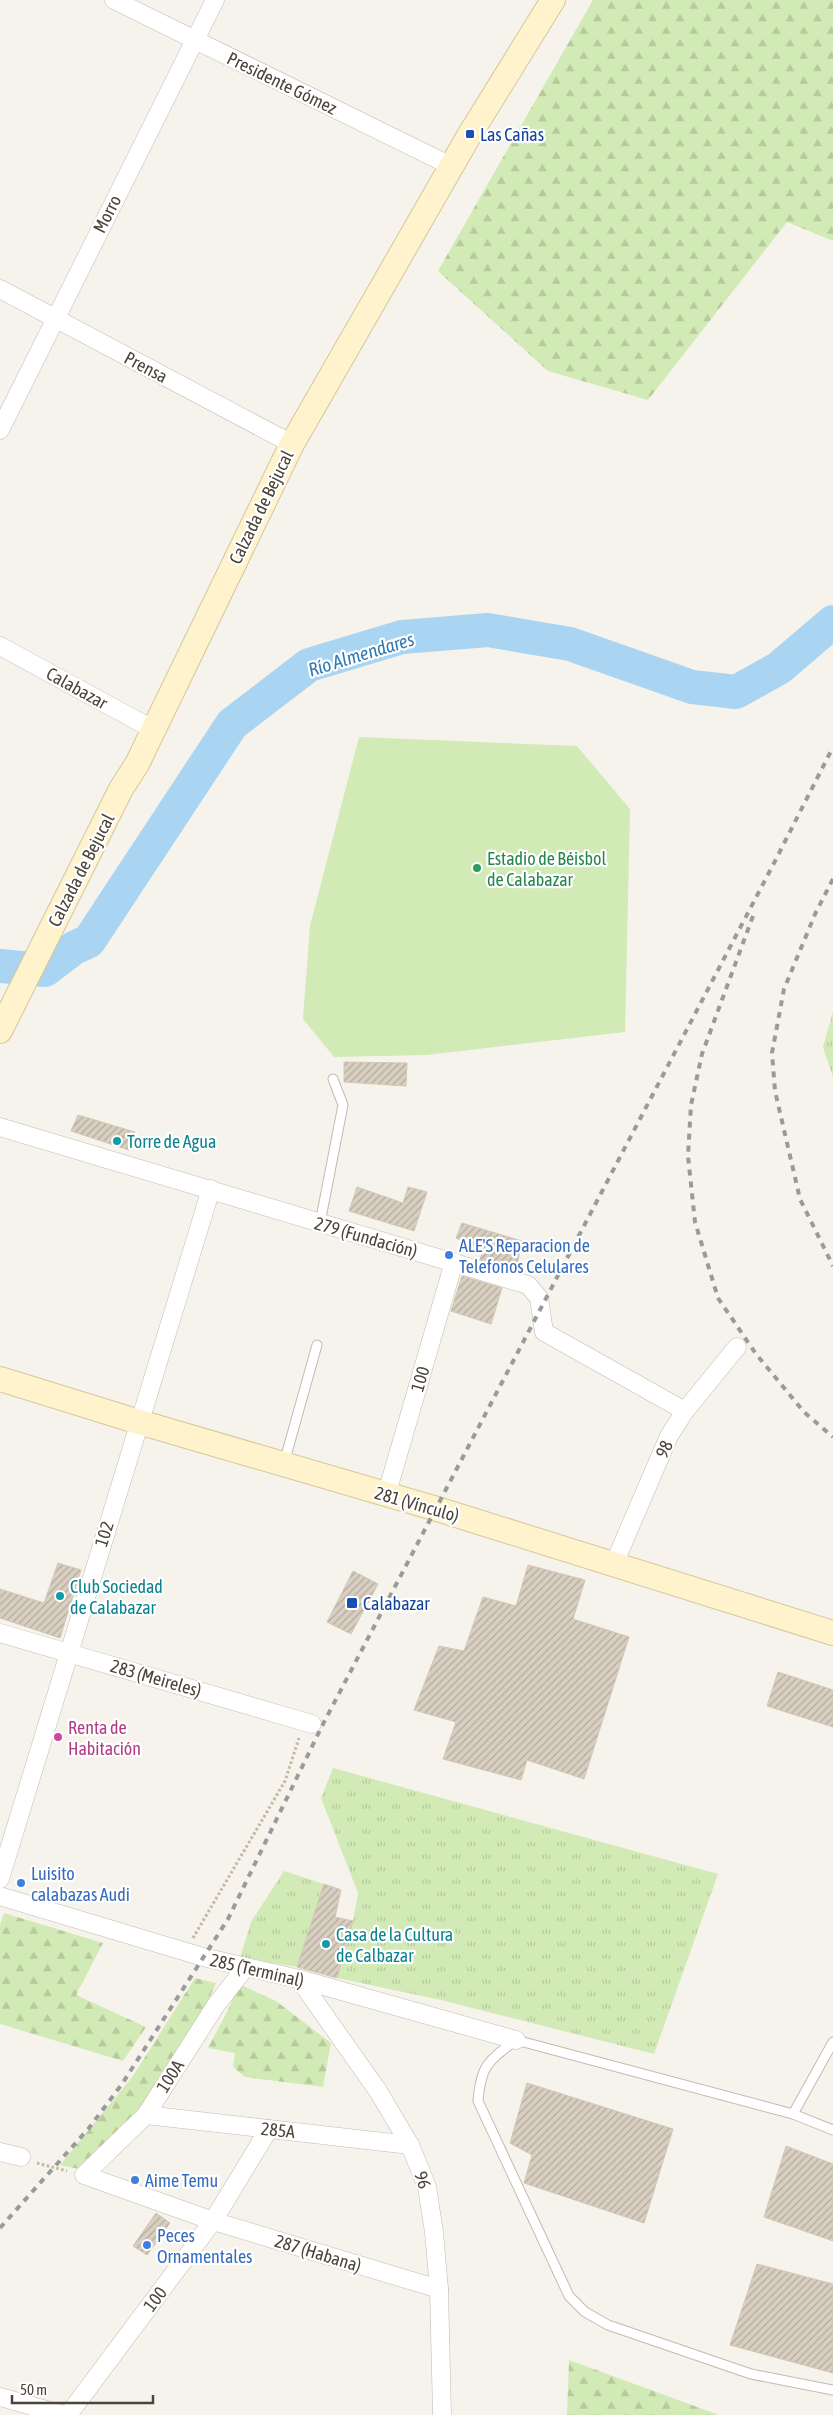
<svg xmlns="http://www.w3.org/2000/svg" width="833" height="2415" font-family="'Asap Condensed',sans-serif">
<style>
.grass{fill:url(#grass-tufts)}
.forest{fill:url(#forest-firs)}
.pitch{fill:#d2eab5}
.lines{fill:none;stroke-linecap:round;stroke-linejoin:round}
.river{stroke:#a9d4f2;stroke-width:34}
.building{fill:url(#building-hatch);stroke:#d3c7b4}
.lane-casing{stroke:#c2bbae;stroke-width:11}
.street-casing{stroke:#c2bbae;stroke-width:19}
.secondary-casing{stroke:#d6c79b;stroke-width:26}
.path{stroke:#c4b79f;stroke-width:3;stroke-dasharray:2.5 2.5;stroke-linecap:butt}
.lane{stroke:#fff;stroke-width:9}
.street{stroke:#fff;stroke-width:18}
.secondary{stroke:#fff3cd;stroke-width:24}
.rail{stroke:#9a9a9a;stroke-width:4;stroke-dasharray:6 6;stroke-linecap:butt}
.transit-dot{fill:#1a4fb4;stroke:#fff;stroke-width:2}
.leisure-dot{fill:#2e9e5b;stroke:#fff;stroke-width:2}
.culture-dot{fill:#0f9aa8;stroke:#fff;stroke-width:2}
.shop-dot{fill:#3f7fe0;stroke:#fff;stroke-width:2}
.hotel-dot{fill:#d1479c;stroke:#fff;stroke-width:2}
.labels{text-anchor:middle;dominant-baseline:central;stroke-width:4.5;stroke-linejoin:round;paint-order:stroke}
.street-label{font-size:18px;fill:#4b4439;stroke:#fff}
.transit-label{font-size:18px;fill:#164399;stroke:#fff;text-anchor:start}
.leisure-label{font-size:18px;fill:#27864d;stroke:#fff;text-anchor:start}
.culture-label{font-size:18px;fill:#0d838f;stroke:#fff;text-anchor:start}
.shop-label{font-size:18px;fill:#366cbe;stroke:#fff;text-anchor:start}
.hotel-label{font-size:18px;fill:#b23c85;stroke:#fff;text-anchor:start}
.water-label{font-size:19px;font-style:italic;fill:#2e7ab2;stroke:#fff}
</style>
<defs>
<pattern id="grass-tufts" width="24" height="20" patternUnits="userSpaceOnUse" patternTransform="scale(1.25)"><rect width="24" height="20" fill="#d2eab5"/><path d="M3 7l-1-3M5 7V3M7 7l1-3M15 17l-1-3M17 17v-4M19 17l1-3" fill="none" stroke="#b6ca9c"/></pattern>
<pattern id="forest-firs" width="22" height="20" patternUnits="userSpaceOnUse" patternTransform="scale(1.25)"><rect width="22" height="20" fill="#d2eab5"/><path d="M5 1l3.5 6h-7zM16 11l3.5 6h-7z" fill="#b6ca9c"/></pattern>
<pattern id="building-hatch" width="6" height="6" patternUnits="userSpaceOnUse" patternTransform="scale(1.25)"><rect width="6" height="6" fill="#d8cfc1"/><path d="M-1 1l2-2M0 6l6-6M5 7l2-2" fill="none" stroke="#b1aa9e"/></pattern>
</defs>
<rect width="100%" height="100%" fill="#f6f3ec"/>
<g class="grass">
<polygon points="833,1012 833,1077 823,1047"/>
<polygon points="333,1768 718,1874 654,2054 441,2000 337,1978 353,1921 358,1893 321,1798"/>
<polygon points="284,1871 324,1884 297,1967 240,1958 251,1922"/>
</g>
<g class="forest">
<polygon points="593,0 833,0 833,241 787,222 648,400 548,371 438,271"/>
<polygon points="4,1913 103,1943 76,1995 146,2027 123,2061 0,2024 0,1925"/>
<path d="M 195,1978 L 216,1983 C 196,2030 168,2073 136,2112 C 119,2133 98,2151 79,2169 L 60,2165 L 133,2076 Z"/>
<polygon points="239,1984 276,2001 331,2043 323,2087 245,2077 233,2067 235,2053 208,2048 228,2010"/>
<polygon points="569,2360 719,2415 567,2415"/>
</g>
<polygon class="pitch" points="359,737 577,746 630,809 625,1032 427,1055 334,1057 303,1019 310,926"/>
<g class="lines">
<polyline class="river" points="0,966 45,970 74,948 89,941 232,724 309,665 402,637 488,630 570,644 692,687 736,692 779,668 833,622"/>
</g>
<g class="building">
<polygon points="344,1062 407,1063 406,1086 344,1082"/>
<polygon points="78,1115 135,1132 129,1150 71,1131"/>
<polygon points="357,1187 403,1203 408,1187 427,1192 414,1231 349,1211"/>
<polygon points="462,1223 522,1241 517,1265 510,1263 509,1268 480,1260 483,1249 456,1238"/>
<polygon points="462,1276 502,1288 491,1324 451,1311"/>
<polygon points="58,1563 81,1570 60,1638 0,1618 0,1589 44,1603"/>
<polygon points="528,1565 585,1580 573,1619 629,1637 584,1779 527,1760 521,1780 443,1759 456,1722 414,1710 439,1646 464,1651 483,1597 516,1606"/>
<polygon points="353,1571 378,1584 351,1634 327,1622"/>
<polygon points="778,1672 833,1690 833,1727 767,1706"/>
<polygon points="324,1884 341,1890 335,1917 353,1921 337,1978 297,1967"/>
<polygon points="527,2083 673,2129 644,2223 524,2183 532,2155 510,2143"/>
<polygon points="786,2146 833,2164 833,2241 764,2217"/>
<polygon points="156,2213 170,2223 147,2255 133,2246"/>
<polygon points="757,2264 833,2284 833,2373 730,2345"/>
</g>
<g class="lines">
<defs>
<g id="lane">
<polyline points="320,1223 343,1105 333,1079"/>
<polyline points="284,1463 317,1345"/>
<path d="M 833,2042 L 793,2114 L 516,2040 C 488,2061 481,2065 478,2101 L 569,2296 L 585,2312 L 608,2325 L 751,2374 L 833,2390"/>
<polyline points="793,2114 833,2130"/>
</g>
<g id="street">
<polyline points="114,0 451,166"/>
<polyline points="0,289 292,444"/>
<polyline points="0,430 215,0"/>
<polyline points="0,646 154,730"/>
<polyline points="0,1127 528,1285 539,1298 544,1332 685,1411"/>
<polyline points="386,1496 454,1262"/>
<polyline points="614,1564 669,1436 685,1411 737,1347"/>
<polyline points="0,1633 312,1724"/>
<polyline points="0,1879 211,1189"/>
<polyline points="0,1896 203,1957 299,1979 516,2040"/>
<polyline points="245,1968 216,2005 146,2115 84,2175 213,2221 439,2289"/>
<polyline points="299,1979 378,2091 410,2145 427,2187 434,2232 439,2289 442,2415"/>
<polyline points="146,2115 410,2145"/>
<polyline points="0,2152 21,2157"/>
<polyline points="0,2397 64,2415"/>
<polyline points="68,2415 213,2221 269,2129"/>
</g>
<g id="secondary">
<polyline points="0,1031 121,789 137,764 292,444 470,134 553,0"/>
<polyline points="0,1379 139,1422 437,1509 833,1633"/>
</g>
</defs>
<use href="#lane" class="lane-casing"/>
<use href="#street" class="street-casing"/>
<use href="#secondary" class="secondary-casing"/>
<g class="path">
<polyline points="193,1938 285,1781 299,1738"/>
<polyline points="37,2163 67,2171"/>
</g>
<use href="#lane" class="lane"/>
<use href="#street" class="street"/>
<use href="#secondary" class="secondary"/>
<g class="rail">
<polyline points="833,879 816,912 784,989 772,1053 775,1091 800,1199 833,1266"/>
<polyline points="753,916 702,1054 691,1105 688,1156 695,1222 718,1298 756,1354 804,1412 833,1437"/>
<polyline points="0,2228 89,2128 122,2084 228,1919 322,1726 773,865 833,747"/>
</g>
</g>
<g class="transit-dot">
<rect x="465" y="129" width="10" height="10" rx="2.5"/>
<rect x="346" y="1597" width="12" height="12" rx="2.5"/>
</g>
<circle class="leisure-dot" cx="477" cy="868" r="5"/>
<g class="culture-dot">
<circle cx="117" cy="1141" r="5"/>
<circle cx="60" cy="1596" r="5"/>
<circle cx="326" cy="1944" r="5"/>
</g>
<g class="shop-dot">
<circle cx="449" cy="1255" r="5"/>
<circle cx="21" cy="1883" r="5"/>
<circle cx="135" cy="2180" r="5"/>
<circle cx="147" cy="2245" r="5"/>
</g>
<circle class="hotel-dot" cx="58" cy="1737" r="5"/>
<g class="labels">
<g class="street-label">
<text transform="translate(282 83) rotate(26)">Presidente Gómez</text>
<text transform="translate(107 214) rotate(-63)">Morro</text>
<text transform="translate(146 367) rotate(28)">Prensa</text>
<text transform="translate(261 507) rotate(-64)">Calzada de Bejucal</text>
<text transform="translate(77 688) rotate(29)">Calabazar</text>
<text transform="translate(81 870) rotate(-63)">Calzada de Bejucal</text>
<text transform="translate(366 1237) rotate(16)">279 (Fundación)</text>
<text transform="translate(420 1379) rotate(-74)">100</text>
<text transform="translate(664 1449) rotate(-66)">98</text>
<text transform="translate(417 1504) rotate(16)">281 (Vínculo)</text>
<text transform="translate(104 1534) rotate(-73)">102</text>
<text transform="translate(156 1678) rotate(16)">283 (Meireles)</text>
<text transform="translate(257 1970) rotate(13)">285 (Terminal)</text>
<text transform="translate(170 2076) rotate(-57)">100A</text>
<text transform="translate(278 2130) rotate(6)">285A</text>
<text transform="translate(423 2180) rotate(71)">96</text>
<text transform="translate(318 2253) rotate(17)">287 (Habana)</text>
<text transform="translate(155 2299) rotate(-53)">100</text>
</g>
<g class="transit-label">
<text x="480" y="134">Las Cañas</text>
<text x="363" y="1603">Calabazar</text>
</g>
<g class="leisure-label">
<text x="487" y="858">Estadio de Béisbol<tspan x="487" dy="21">de Calabazar</tspan></text>
</g>
<g class="culture-label">
<text x="127" y="1141">Torre de Agua</text>
<text x="70" y="1586">Club Sociedad<tspan x="70" dy="21">de Calabazar</tspan></text>
<text x="336" y="1934">Casa de la Cultura<tspan x="336" dy="21">de Calbazar</tspan></text>
</g>
<g class="shop-label">
<text x="459" y="1245">ALE'S Reparacion de<tspan x="459" dy="21">Telefonos Celulares</tspan></text>
<text x="31" y="1873">Luisito<tspan x="31" dy="21">calabazas Audi</tspan></text>
<text x="145" y="2180">Aime Temu</text>
<text x="157" y="2235">Peces<tspan x="157" dy="21">Ornamentales</tspan></text>
</g>
<g class="hotel-label">
<text x="68" y="1727">Renta de<tspan x="68" dy="21">Habitación</tspan></text>
</g>
<g class="water-label">
<text transform="translate(361 654) rotate(-17)">Río Almendares</text>
</g>
</g>
<path d="M12 2395v8h141v-8" fill="none" stroke="#4b4439" stroke-width="2.5"/>
<text x="20" y="2395" font-size="15" fill="#4b4439" stroke="#ffffff" stroke-width="4" paint-order="stroke">50 m</text>
</svg>
